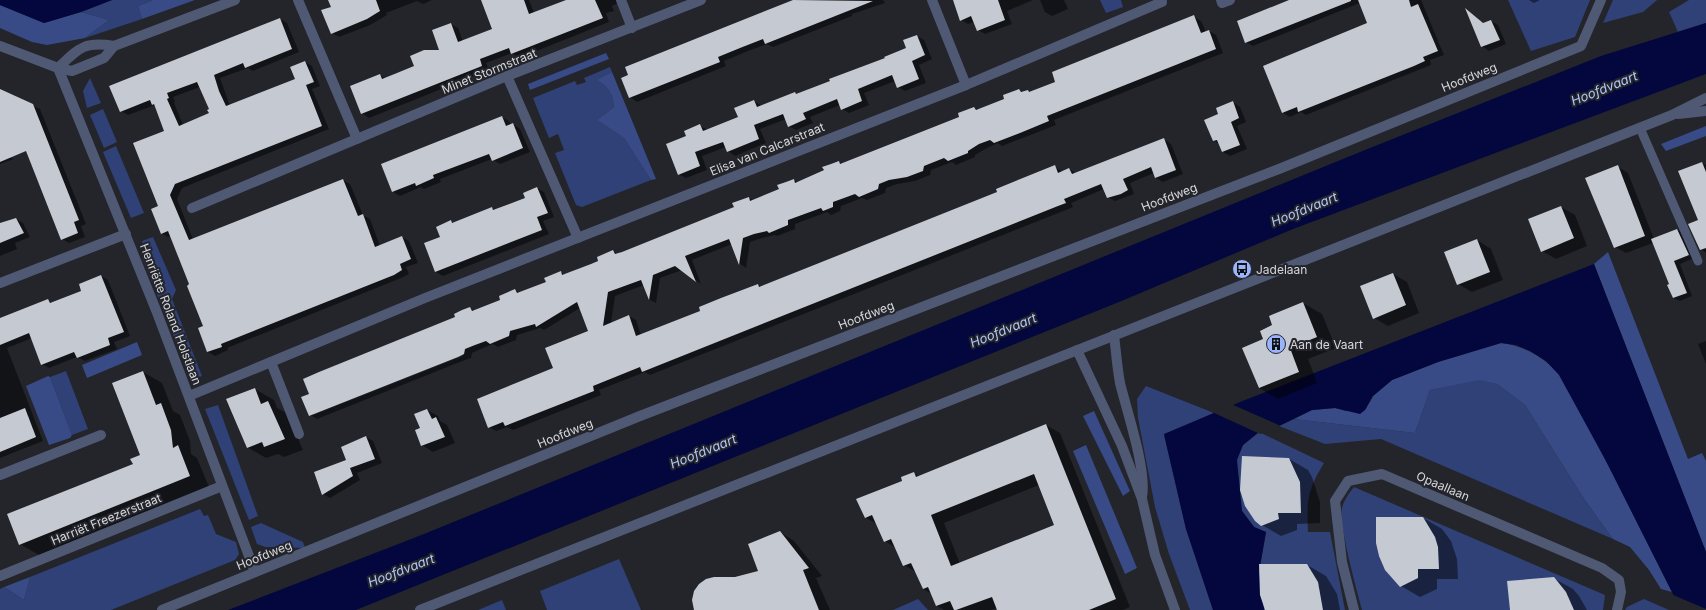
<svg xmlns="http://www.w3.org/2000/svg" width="1706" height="610" font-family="Inter,sans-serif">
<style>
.green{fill:#2f4176}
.forest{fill:#384b86}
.water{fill:#04073d}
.pier{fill:#23252b}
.shadow{fill:#0007;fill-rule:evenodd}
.building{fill:#c5c9d1;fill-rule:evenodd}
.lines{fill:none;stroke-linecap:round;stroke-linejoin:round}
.service{stroke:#4f5974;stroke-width:9}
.minor{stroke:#4f5974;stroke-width:10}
.tertiary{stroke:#4f5974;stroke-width:10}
.labels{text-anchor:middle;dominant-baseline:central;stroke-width:4;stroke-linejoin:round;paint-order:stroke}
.street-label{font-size:12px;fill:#d5d7db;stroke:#23252b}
.poi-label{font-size:12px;fill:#d5d7db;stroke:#23252b;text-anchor:start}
.water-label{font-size:13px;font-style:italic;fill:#b2c6fb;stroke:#23252b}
</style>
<rect width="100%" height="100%" fill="#23252b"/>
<g class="green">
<polygon points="112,0 153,0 138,6 142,19 85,38 109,20 81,12"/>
<polygon points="1100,0 1121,0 1123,7 1106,13"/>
<polygon points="1508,0 1590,0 1575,37 1531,51"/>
<polygon points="1613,0 1657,0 1643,12 1603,23"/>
<polygon points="1689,0 1706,0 1706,23 1678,32 1669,12"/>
<path d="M 610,67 L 612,72 L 596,80 C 608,86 613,93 614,107 L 597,120 L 624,138 L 651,180 L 582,207 L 576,205 L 555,153 L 564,150 L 558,134 L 549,138 L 533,98 L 575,81 L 577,85 L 586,82 L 584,78 Z"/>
<polygon points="90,78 101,103 87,108 83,91"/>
<polygon points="103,109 117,142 104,148 90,115"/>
<polygon points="116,146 144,213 131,218 103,152"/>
<polygon points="153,237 176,290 172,299 202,376 191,380 142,257 145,253 142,241"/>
<polygon points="66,371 88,429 72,435 50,377"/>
<polygon points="1481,379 1497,384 1525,405 1584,499 1613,539 1381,439 1325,444 1279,426 1294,419 1415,433 1430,390"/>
<polygon points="1146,386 1214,413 1164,435 1186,529 1213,610 1190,610 1169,554 1155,507 1138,418 1137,399"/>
<polygon points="218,405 258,516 249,520 205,409"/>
<path d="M 1259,432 L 1324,463 C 1307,491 1307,500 1308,532 L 1330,532 L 1345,610 L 1264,610 L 1259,572 L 1266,532 L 1254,527 L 1242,511 L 1236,460 L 1243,445 Z"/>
<path d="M 1354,487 L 1605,595 L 1603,610 L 1362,610 C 1357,591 1338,523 1342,508 C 1344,500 1349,493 1354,487 Z"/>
<polygon points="200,509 204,516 208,515 216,534 236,542 239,554 235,560 111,610 0,610 0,589 4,587 24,600 30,577"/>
<polygon points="261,523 303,542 305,548 265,547 257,544 251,527"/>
<polygon points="619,559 641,610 547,610 540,591"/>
<polygon points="918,599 928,610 893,610"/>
<polygon points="1644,599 1669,610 1625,610 1627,607"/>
<polygon points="502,600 506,610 478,610"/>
</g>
<g class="forest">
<polygon points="153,0 195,0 142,19 138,6"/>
<polygon points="0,5 44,23 81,12 109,20 85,38 47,45 32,42 0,28"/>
<polygon points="606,53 609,59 530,90 528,84"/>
<path d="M 612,72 L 656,179 L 651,180 L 624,138 L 597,120 L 614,107 C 613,93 608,86 596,80 Z"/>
<polygon points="1706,126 1706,136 1666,151 1661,144"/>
<polygon points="1608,252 1688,459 1702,453 1706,461 1706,552 1594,264"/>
<polygon points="137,342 142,355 87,378 82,365"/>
<path d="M 1501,343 C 1524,346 1543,356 1559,374 C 1569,386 1579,412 1588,427 C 1617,481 1644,537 1672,592 L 1661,589 L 1649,570 L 1630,547 L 1613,539 L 1584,499 L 1525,405 L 1497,384 L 1480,380 L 1430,390 L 1415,433 L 1294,419 L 1312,410 L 1335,408 L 1346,411 L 1365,410 L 1373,396 L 1392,380 L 1438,362 Z"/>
<polygon points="48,376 50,377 72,435 70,438 49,445 26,386"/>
<polygon points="1094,411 1130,491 1123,496 1083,416"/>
<polygon points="1086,445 1137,568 1125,574 1073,451"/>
<polygon points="30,577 24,600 4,587"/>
</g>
<g class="water">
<polygon points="0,0 112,0 81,12 44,23 0,5"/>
<polygon points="1706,23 1706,74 1293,229 1119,302 356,610 228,610 424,534 1365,150 1601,56"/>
<polygon points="1594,264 1706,552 1706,610 1681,610 1606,461 1559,375 1546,361 1530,351 1516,345 1501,343 1438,362 1392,380 1373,396 1365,410 1360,414 1335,408 1312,410 1279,426 1259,432 1243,445 1237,460 1242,511 1254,527 1266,532 1259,572 1264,610 1213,610 1186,529 1164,434 1240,402"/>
</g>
<g class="pier">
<polygon points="1231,404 1281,426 1260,434 1212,412"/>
<polygon points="1671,594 1706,609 1706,610 1679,610"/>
</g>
<g class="shadow">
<polygon points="329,0 432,0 423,4 417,1 386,13 387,15 370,25 339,37 332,33 332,7"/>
<polygon points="511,0 529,0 534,13 567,0 624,0 612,6 614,11 606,13 609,22 519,58 512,53 486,63 489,70 369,118 362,113 379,75 386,78 415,67 441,51 451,24 458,28 463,42 493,30"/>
<polygon points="796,0 883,0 885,3 852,14 852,16 773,47 767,44 748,51 724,61 726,66 637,102 630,97 630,75 626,67"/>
<polygon points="954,0 1033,0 1007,11 1012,24 985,34 978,30 974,22 968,24 961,20"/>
<polygon points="1040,0 1064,0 1068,9 1052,16 1045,12"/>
<polygon points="1292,0 1421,0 1444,55 1430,60 1431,65 1306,115 1301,112 1290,117 1283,113 1368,24 1360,3 1253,46 1246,42"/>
<polygon points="1529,0 1540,0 1534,3"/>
<polygon points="1467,11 1484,24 1491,21 1498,25 1506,44 1489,51 1482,46"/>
<path d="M 1194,17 L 1201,21 L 1206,32 L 1209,31 L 1216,35 L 1223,53 L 1054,120 L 1056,125 L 1028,136 L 1002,146 L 998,143 L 987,148 L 975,155 L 975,157 L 956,165 L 952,162 L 931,170 L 930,175 L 915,181 L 897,184 L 886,188 L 885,193 L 867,200 L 862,198 L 841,206 L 840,211 L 831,215 L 827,212 L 795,224 L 795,229 L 777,236 L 775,235 L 762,238 L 750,242 L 746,268 L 740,264 L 732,244 L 692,260 L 701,284 L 682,270 L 660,278 L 656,303 L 650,300 L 644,285 L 615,296 L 611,323 L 629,316 L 636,320 L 641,335 L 701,311 L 758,285 L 762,287 L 998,193 L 1055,167 L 1063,172 L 1069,169 L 1077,174 L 1164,139 L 1171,144 L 1183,174 L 1163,182 L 1156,178 L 1154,173 L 1130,183 L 1134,194 L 1115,201 L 1107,197 L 1104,189 L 1071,203 L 1073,207 L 1066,210 L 650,375 L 645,372 L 599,390 L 601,395 L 513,430 L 507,427 L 496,431 L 489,427 L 554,369 L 590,332 L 580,308 L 544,330 L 540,328 L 517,335 L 516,340 L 498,347 L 493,344 L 483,348 L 472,353 L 471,358 L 465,360 L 317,419 L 310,415 L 310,394 L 457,318 L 470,308 L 475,311 L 502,300 L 515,290 L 520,293 L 547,282 L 560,272 L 565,275 L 591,265 L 613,251 L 618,254 L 735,208 L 749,198 L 753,200 L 780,190 L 794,180 L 798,182 L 839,162 L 843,164 L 961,118 L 974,108 L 979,110 L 1006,99 L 1019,90 L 1024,92 L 1028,91 L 1031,92 L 1057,82 ZM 462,354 L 463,356 L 313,415 L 313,413 Z"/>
<path d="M 280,19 L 287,23 L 299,52 L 253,71 L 248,68 L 220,78 L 230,106 L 296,80 L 305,62 L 312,66 L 320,86 L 312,89 L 329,129 L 182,188 L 177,199 L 193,239 L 343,180 L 350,184 L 363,215 L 370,219 L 380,246 L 402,237 L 409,241 L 418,263 L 406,267 L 409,274 L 401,278 L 227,348 L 228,350 L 215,356 L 208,352 L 199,329 L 205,327 L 191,285 L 171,236 L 168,237 L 161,233 L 159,207 L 166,132 L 155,105 L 128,115 L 121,111 ZM 200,87 L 211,109 L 210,114 L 183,125 L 174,103 L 175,102 L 173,97 Z"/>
<polygon points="917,36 924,40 932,59 919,65 926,83 905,91 898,87 895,81 864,93 869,105 849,113 842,109 840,105 810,117 813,123 796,130 788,126 786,119 760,129 766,143 735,156 728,151 726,147 702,156 707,170 686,178 678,174 687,137 700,126 708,130 739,118 736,108 754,101 762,106 795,93 798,95 886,59 907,48"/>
<polygon points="0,91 40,109 86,224 81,226 85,237 69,243 62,239 16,124 0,117"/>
<polygon points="1233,102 1240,107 1246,122 1237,126 1247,149 1230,156 1223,152 1220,144 1214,141 1220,115"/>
<polygon points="502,117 509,121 511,125 513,124 520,129 530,152 500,164 492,159 440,179 441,182 424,189 421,187 400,196 393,192"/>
<polygon points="0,153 11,158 14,159 0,164"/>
<polygon points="1702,163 1706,165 1706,253 1701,249 1699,221"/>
<polygon points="1617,166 1628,173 1654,239 1677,230 1684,233 1694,258 1680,264 1692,296 1680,301 1673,298 1670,284 1653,243 1626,253 1615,247"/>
<polygon points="537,188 544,192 554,217 543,221 549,234 443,276 436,272 425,244 442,238 451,222 454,223 492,208 496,210 526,199"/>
<polygon points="1561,207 1575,215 1587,246 1556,259 1542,251"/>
<polygon points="16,219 23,223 30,237 15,243 17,249 0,256 0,224"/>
<polygon points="1477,240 1491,249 1503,280 1472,292 1458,284"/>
<polygon points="1393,274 1407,282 1419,313 1388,326 1374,318"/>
<polygon points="101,276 108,280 130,336 114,342 117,349 85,361 77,357 49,368 42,364 32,338 7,348 43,441 0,458 0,319 48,300 52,303 82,291"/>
<polygon points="1303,303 1322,314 1336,348 1308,359 1317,383 1278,399 1259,388 1264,340 1274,326"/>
<polygon points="1706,341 1706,364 1698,344"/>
<polygon points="143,372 162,383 173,411 180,415 190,441 191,454 197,458 209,487 39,555 20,544 134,464 142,456"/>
<polygon points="255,389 274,400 277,408 287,413 303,450 284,457 278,454 266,458 247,447"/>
<polygon points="427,410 438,416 440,421 447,425 455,443 433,452 422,445 421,429"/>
<path d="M 1046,425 L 1060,433 L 1130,607 L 1123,610 L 998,610 L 997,608 L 991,610 L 944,610 L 937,606 L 932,594 L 923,589 L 916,572 L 904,565 L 896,548 L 885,541 L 877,524 L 866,518 L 914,474 L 919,476 ZM 1039,485 L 1055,526 L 960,564 L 944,523 Z"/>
<polygon points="366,437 373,441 382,463 357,473 360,480 330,498 323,494 347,460"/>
<polygon points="1289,459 1308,470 1312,477 1320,502 1320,523 1297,524 1297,530 1281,536 1262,525"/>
<polygon points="1423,518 1442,529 1451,541 1457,559 1458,579 1437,579 1437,589 1420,597 1401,586"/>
<polygon points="780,532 794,541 822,576 816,578 830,610 695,610 735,578 760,572"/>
<polygon points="1307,565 1326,576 1337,594 1340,610 1267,610"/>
<polygon points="1553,578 1573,589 1579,596 1587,610 1512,610"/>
</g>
<g class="building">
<polygon points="328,0 376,0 380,11 367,19 331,34 321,10 331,7"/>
<polygon points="481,0 524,0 529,14 566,0 595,0 603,18 511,54 509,48 480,59 482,66 361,114 350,86 380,74 382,79 397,73 414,66 410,56 424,50 439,50 432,30 451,23 458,42 492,29"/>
<polygon points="793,0 873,1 765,44 763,39 740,48 718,57 720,62 629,98 621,78 628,75 625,67"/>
<polygon points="953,0 998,0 1005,20 977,31 971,16 960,21"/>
<polygon points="1289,0 1351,0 1351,1 1245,43 1237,21"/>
<polygon points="1358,0 1409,0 1411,7 1418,4 1438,51 1423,57 1425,61 1414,66 1298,112 1297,107 1282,113 1263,66 1367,23"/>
<polygon points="1465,8 1483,23 1491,20 1500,40 1481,47"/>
<polygon points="1194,15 1201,33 1209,30 1216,49 1047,116 1049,121 1020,133 994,143 990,140 979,144 968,151 968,153 948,161 944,158 924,166 923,171 907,177 889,180 879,184 878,189 859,197 855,194 833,202 833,207 823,211 821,208 788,220 788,225 769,233 767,231 754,234 743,238 739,265 729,239 685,256 696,282 675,266 653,275 649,300 641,280 608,292 603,326 629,315 636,336 700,311 699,307 721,298 758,284 759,287 997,192 996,189 1055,165 1058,173 1069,168 1072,174 1164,138 1176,170 1155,178 1151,167 1123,179 1128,190 1121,194 1107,198 1101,184 1064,199 1066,203 1058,206 642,372 640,367 593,386 594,391 505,426 503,422 488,428 477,399 553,368 545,348 588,331 577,302 536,327 535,324 510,331 509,336 490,344 486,341 475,345 465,349 464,354 458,357 309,416 301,397 309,394 303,379 319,372 455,317 454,314 462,310 470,307 472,311 500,300 499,296 515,289 517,293 546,282 544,278 561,271 562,275 591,264 598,261 597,257 613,250 615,254 622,252 734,207 732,203 749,197 750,201 779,189 777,185 786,182 794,179 795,183 824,170 822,167 831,164 839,161 840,164 959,117 958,113 974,107 976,110 1004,99 1003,95 1019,89 1021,92 1028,90 1029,92 1055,82 1052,72"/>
<path d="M 280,18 L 292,49 L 245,68 L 243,63 L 214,75 L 219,91 L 226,106 L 295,79 L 290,67 L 305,61 L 314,82 L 306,85 L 322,126 L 175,184 L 170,195 L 189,240 L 343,179 L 358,216 L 363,214 L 375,247 L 402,236 L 411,259 L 400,264 L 402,270 L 394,275 L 221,344 L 222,347 L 207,352 L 198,328 L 203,326 L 187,286 L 189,284 L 168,231 L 161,234 L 151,209 L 158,206 L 133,143 L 164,131 L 154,104 L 152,105 L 150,100 L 120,112 L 109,86 ZM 197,82 L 209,109 L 207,110 L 209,113 L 179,126 L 167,99 L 169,98 L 167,93 Z"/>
<polygon points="917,35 925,55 912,61 919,79 897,88 892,75 858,89 862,101 841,110 837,99 803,113 806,119 788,127 783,114 754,125 759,139 727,152 723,142 695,152 700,166 678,175 666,144 686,136 684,131 700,124 703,131 738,117 734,108 754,100 757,107 795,92 796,94 830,81 829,79 885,58 884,57 906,48 903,40"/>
<polygon points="0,89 33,104 79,220 74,222 78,233 61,240 26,151 0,162"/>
<polygon points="1233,101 1239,118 1231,122 1240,145 1222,152 1217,140 1213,141 1204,120 1218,114 1216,108"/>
<polygon points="502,116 506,126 513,123 523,148 492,161 489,154 433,175 434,178 416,186 415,183 392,192 381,164"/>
<polygon points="1702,162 1706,172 1706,248 1700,250 1688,224 1698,220 1678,171"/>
<polygon points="1618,165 1645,236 1614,248 1585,178"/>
<polygon points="537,187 548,213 537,217 542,230 435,272 424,243 440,237 436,227 451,220 452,223 492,207 493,210 525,198 523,193"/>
<polygon points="1561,206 1574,238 1541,252 1528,219"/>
<polygon points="16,218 24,233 0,243 0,223"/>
<polygon points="1677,229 1689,255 1674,261 1687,293 1673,298 1667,285 1669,284 1651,239"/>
<polygon points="1477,239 1490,272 1457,285 1444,252"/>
<polygon points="1393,273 1406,305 1373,319 1360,286"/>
<polygon points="101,275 124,332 108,338 110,345 77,358 74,352 41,365 29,333 0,345 0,318 48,299 50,303 81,291 79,284"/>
<polygon points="1303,302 1317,337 1290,348 1299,372 1259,388 1242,348 1263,339 1260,331 1272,325 1269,316"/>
<polygon points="143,371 156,405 161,403 171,430 173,448 178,445 190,476 19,545 7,514 133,464 130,459 140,455 112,383"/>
<polygon points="255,388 261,404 268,401 285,439 264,447 262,442 247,448 226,399"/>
<polygon points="25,408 36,437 0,452 0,418"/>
<polygon points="427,409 432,419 436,417 445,437 421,446 415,430 420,428 414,414"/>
<path d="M 1046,424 L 1116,599 L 1089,610 L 997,610 L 992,597 L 956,610 L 954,610 L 950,601 L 936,606 L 928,587 L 923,589 L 911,563 L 903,566 L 891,539 L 884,542 L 872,515 L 865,518 L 856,499 L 902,481 L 901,477 L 914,472 L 916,477 ZM 1034,474 L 1054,525 L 951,566 L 931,515 Z"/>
<polygon points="366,436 375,459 350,468 353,476 322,495 314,472 346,460 341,447"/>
<polygon points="1242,456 1289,458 1300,482 1301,513 1278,513 1279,519 1261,526 1255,521 1245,506 1240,490"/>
<polygon points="1376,517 1423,517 1435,537 1438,547 1439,569 1418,569 1418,578 1400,587 1385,570 1379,556 1376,543"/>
<polygon points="780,531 809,568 803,570 819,610 694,610 692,600 694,591 699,584 706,579 714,577 735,577 758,571 748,544"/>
<polygon points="1259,564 1307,564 1318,582 1323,610 1265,610 1260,595"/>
<polygon points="1554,577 1566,592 1574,610 1510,610 1507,581"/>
</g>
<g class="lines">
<polyline class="service" points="1640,128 1698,261"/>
<g class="minor">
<polyline points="298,0 357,139"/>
<polyline points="621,0 632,28"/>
<polyline points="932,0 966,85"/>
<polyline points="1221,0 1222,3 1230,0"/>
<path d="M 0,46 L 58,68 C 79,48 84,41 114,46 L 235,0"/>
<polyline points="58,68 156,310 255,572"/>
<polyline points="58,68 72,71 104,58 114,46"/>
<polyline points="507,76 578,238"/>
<polyline points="192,208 507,76 701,0"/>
<polyline points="0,283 126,234"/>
<path d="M 1114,335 C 1116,351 1117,367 1120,383 C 1127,412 1147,470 1142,497"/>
<polyline points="1077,350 1122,446 1142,499 1155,555 1175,610"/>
<polyline points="271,362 299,434"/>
<polyline points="189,396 425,298 966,85 1162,2"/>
<polyline points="0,475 101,435"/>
<polyline points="0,576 222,486"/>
<polyline points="162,610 640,416 1279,169 1581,46 1601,0"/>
<polyline points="1354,610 1342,562 1335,501 1348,481 1382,474 1602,568 1619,580 1621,592 1617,610"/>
</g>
<g class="tertiary">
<polyline points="1678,114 1706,111"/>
<polyline points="420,610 1672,115 1706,98"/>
</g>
</g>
<defs>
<symbol id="bus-disc" viewBox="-11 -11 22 22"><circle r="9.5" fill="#9ab5fd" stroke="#23252b"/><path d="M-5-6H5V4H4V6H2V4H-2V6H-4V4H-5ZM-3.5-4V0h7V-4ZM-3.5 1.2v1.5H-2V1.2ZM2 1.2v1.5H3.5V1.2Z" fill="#111"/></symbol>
<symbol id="building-disc" viewBox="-11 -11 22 22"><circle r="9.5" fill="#9ab5fd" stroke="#23252b"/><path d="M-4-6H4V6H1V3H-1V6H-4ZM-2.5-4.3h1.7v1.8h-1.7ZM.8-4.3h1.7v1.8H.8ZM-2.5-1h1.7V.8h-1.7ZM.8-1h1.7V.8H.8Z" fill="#111"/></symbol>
</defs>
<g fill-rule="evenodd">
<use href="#bus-disc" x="1231" y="258" width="22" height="22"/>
<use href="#building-disc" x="1265" y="333" width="22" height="22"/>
</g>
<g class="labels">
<g class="street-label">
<text transform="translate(489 71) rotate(-22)">Minet Stormstraat</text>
<text transform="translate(1469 77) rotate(-22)">Hoofdweg</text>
<text transform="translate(767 149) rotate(-22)">Elisa van Calcarstraat</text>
<text transform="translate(1169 197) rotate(-21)">Hoofdweg</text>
<text transform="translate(171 314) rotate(69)">Henriëtte Roland Holstlaan</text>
<text transform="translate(866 315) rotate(-21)">Hoofdweg</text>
<text transform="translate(565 433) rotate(-22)">Hoofdweg</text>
<text transform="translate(1443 486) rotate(23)">Opaallaan</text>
<text transform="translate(106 519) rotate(-22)">Harriët Freezerstraat</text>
<text transform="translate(264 555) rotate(-22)">Hoofdweg</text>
</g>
<g class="poi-label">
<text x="1256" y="269">Jadelaan</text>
<text x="1290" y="344">Aan de Vaart</text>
</g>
<g class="water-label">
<text transform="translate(1604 88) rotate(-22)">Hoofdvaart</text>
<text transform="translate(1304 209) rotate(-22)">Hoofdvaart</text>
<text transform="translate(1003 330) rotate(-22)">Hoofdvaart</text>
<text transform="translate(703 451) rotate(-22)">Hoofdvaart</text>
<text transform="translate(401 570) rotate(-21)">Hoofdvaart</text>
</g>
</g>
</svg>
